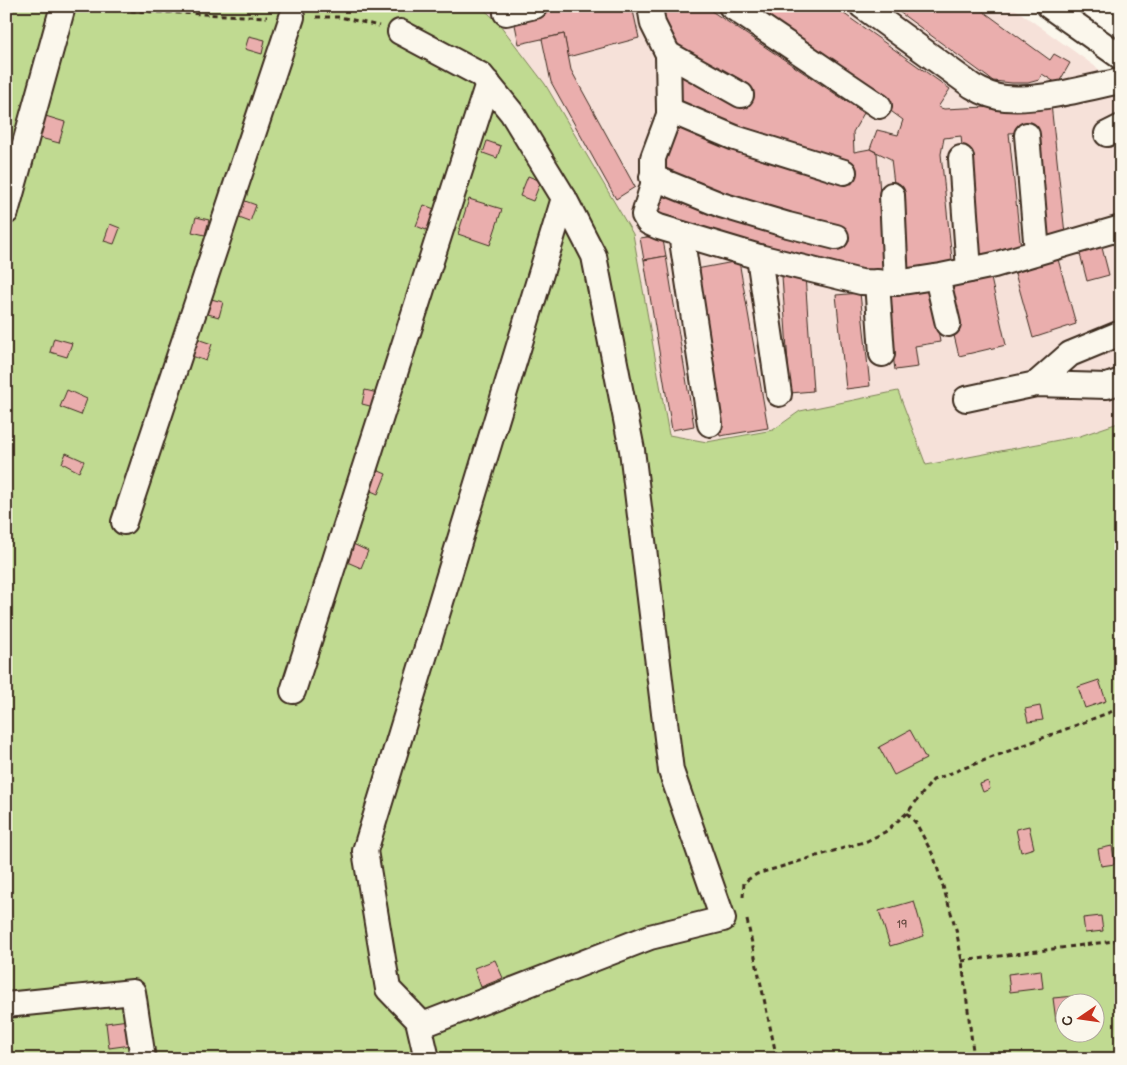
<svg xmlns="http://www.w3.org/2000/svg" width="1127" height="1065" font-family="'Balsamiq Sans',sans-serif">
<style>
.built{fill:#f6e1d9}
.green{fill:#c0da91;stroke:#7e8258;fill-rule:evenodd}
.building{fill:#eaaead;stroke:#3b2a1e}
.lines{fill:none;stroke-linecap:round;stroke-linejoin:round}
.minor-casing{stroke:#3b2a1e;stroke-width:28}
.path{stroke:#3b2a1e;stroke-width:3;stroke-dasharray:5 4;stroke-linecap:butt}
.minor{stroke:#fbf7ec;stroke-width:24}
.labels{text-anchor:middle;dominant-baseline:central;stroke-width:5;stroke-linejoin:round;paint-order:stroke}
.number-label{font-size:11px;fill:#674b42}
</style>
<rect width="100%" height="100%" fill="#fbf7ec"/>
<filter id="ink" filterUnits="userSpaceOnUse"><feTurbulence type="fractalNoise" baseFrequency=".02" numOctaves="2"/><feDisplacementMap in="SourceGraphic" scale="10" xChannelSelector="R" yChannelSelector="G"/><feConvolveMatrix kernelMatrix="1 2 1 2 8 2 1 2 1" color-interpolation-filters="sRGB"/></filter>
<g filter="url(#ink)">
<polygon class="built" points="480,6 1011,6 1121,85 1121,422 1080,436 925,465 800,411 773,430 707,442 669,435 633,234 545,84 497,21"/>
<path class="green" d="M 6,6 L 480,6 L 497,21 L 545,84 L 633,234 L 669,435 L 707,442 L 773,430 L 800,411 L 898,391 L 926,465 L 1080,436 L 1121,422 L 1121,1059 L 6,1059 ZM 1064,1002 L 1094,1002 L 1094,1032 L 1064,1032 Z"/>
<g class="building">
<polygon points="574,6 632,6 639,38 568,57 564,34 519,44 514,20"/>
<polygon points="654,6 704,6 864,113 853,132 854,152 870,149 877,153 886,273 859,276 649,216 658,193 761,226 697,187 655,165 671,124 782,165 852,184 849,163 725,125 670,97 673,70 748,108 754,95 664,36"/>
<polygon points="747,6 833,6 950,89 938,107 944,109 1051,104 1065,234 1040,241 1028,132 1009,133 1021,250 973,256 961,136 944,138 941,154 953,269 905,275 891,159 870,149 877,130 898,135 903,120"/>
<polygon points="891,6 976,6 1050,60 1054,54 1070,63 1058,84 1042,74 1039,80 1028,83 1012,83 993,81"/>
<polygon points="564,34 571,70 635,187 616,199 551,82 542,39"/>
<polygon points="249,36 265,40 262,54 245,49"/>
<polygon points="39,114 65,122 59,143 33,136"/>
<polygon points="487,141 501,146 497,158 483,153"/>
<polygon points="528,176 541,181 533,201 520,196"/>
<polygon points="237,198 256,205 250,222 231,215"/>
<polygon points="469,199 502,209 490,245 458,234"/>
<polygon points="424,205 442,212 434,233 416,226"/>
<polygon points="196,217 209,220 205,235 192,232"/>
<polygon points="110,224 120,228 114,244 104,241"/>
<polygon points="662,235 666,256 644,260 640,238"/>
<polygon points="1100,240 1109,275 1087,281 1078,246"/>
<polygon points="1056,252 1076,324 1033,338 1013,266"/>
<polygon points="666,256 694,426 672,430 644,260"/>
<polygon points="739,261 768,428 720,436 691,270"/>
<polygon points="990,274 1006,345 959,356 942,286"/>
<polygon points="805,275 813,391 790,393 782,276"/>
<polygon points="932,289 940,342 915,346 918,367 895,370 885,295"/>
<polygon points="860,293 870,386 846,389 836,295"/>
<polygon points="207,298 223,302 219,317 204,313"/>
<polygon points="54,338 72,343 67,357 50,352"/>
<polygon points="197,339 212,344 206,361 192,356"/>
<polygon points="67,390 87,399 81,415 60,407"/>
<polygon points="365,390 386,395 382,409 362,404"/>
<polygon points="66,453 84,461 79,472 62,463"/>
<polygon points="372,468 386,474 378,494 364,488"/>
<polygon points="353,544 368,551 361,568 345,561"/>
<polygon points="1099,680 1106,701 1085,708 1078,687"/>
<polygon points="1040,706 1043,720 1028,722 1025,709"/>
<polygon points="910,730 926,759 894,775 879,747"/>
<polygon points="988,781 990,789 983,792 980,784"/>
<polygon points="1029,826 1034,848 1021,852 1016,829"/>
<polygon points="1112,846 1115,864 1101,866 1098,849"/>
<polygon points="914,901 924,936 890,946 879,911"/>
<polygon points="1101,916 1103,931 1085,933 1083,918"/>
<polygon points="495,960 503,978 481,987 474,968"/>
<polygon points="1041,970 1043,988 1010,992 1008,974"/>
<polygon points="1076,996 1077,1002 1064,1002 1064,1020 1056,1021 1053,998"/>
<polygon points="128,1020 131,1045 109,1048 106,1023"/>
</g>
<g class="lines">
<defs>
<g id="minor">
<polyline points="650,6 653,24 668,54 669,110 669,115 653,158 653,185 644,215 648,222 659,227 759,257 861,282 896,283 941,276 994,265 1121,228"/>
<polyline points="731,6 879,106"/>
<path d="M 862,6 L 972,86 C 982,92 992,97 1005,98 C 1042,101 1084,88 1121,81"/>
<polyline points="1049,6 1121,57"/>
<polyline points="506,13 535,6"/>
<polyline points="400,32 481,75 512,113 564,198 594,256 632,450 671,771 723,919 650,937 420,1026"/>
<polyline points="668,54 741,95"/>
<polyline points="669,110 735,138 844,172"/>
<polyline points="1107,134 1121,127"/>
<polyline points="1027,135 1037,252"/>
<polyline points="961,158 969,270"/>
<polyline points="652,177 721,205 788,225 836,237"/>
<polyline points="892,195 896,283"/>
<polyline points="6,212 63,6"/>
<polyline points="681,234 710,424"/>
<polyline points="759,257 779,394"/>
<polyline points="937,277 948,324"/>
<polyline points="877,282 882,354"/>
<polyline points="1036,384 1070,354 1121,333"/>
<polyline points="966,399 1036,384 1107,386 1121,381"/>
<polyline points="124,522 292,17"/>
<polyline points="293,691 488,83"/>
<polyline points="6,1005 133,992 143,1059"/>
<polyline points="427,1059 418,1020 388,989 365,851 564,198"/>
</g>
</defs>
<use href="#minor" class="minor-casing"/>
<g class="path">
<polyline points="86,7 93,9 267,17"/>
<polyline points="316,17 340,17 379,26"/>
<polyline points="907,813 916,823 934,857 956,929 962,961 974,1059"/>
<polyline points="743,897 744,882 757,874 867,841 885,832 907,813 933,780 1121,708"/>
<polyline points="747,920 777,1059"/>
<polyline points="962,961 1121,940"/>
</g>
<use href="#minor" class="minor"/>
</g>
</g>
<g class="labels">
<g class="number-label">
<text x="902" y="924">19</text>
</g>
</g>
<rect width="1127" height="1065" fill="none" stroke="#fbf7ec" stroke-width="25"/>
<rect x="12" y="12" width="1102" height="1040" fill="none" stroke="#3b2a1e" stroke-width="2" filter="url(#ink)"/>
<g transform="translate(1080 1018) rotate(257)"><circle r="24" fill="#fbf7ec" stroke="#aea59a"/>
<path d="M0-4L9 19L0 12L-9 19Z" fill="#c8321e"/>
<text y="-8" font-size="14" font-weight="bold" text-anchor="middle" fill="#3b2a1e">С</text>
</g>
</svg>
